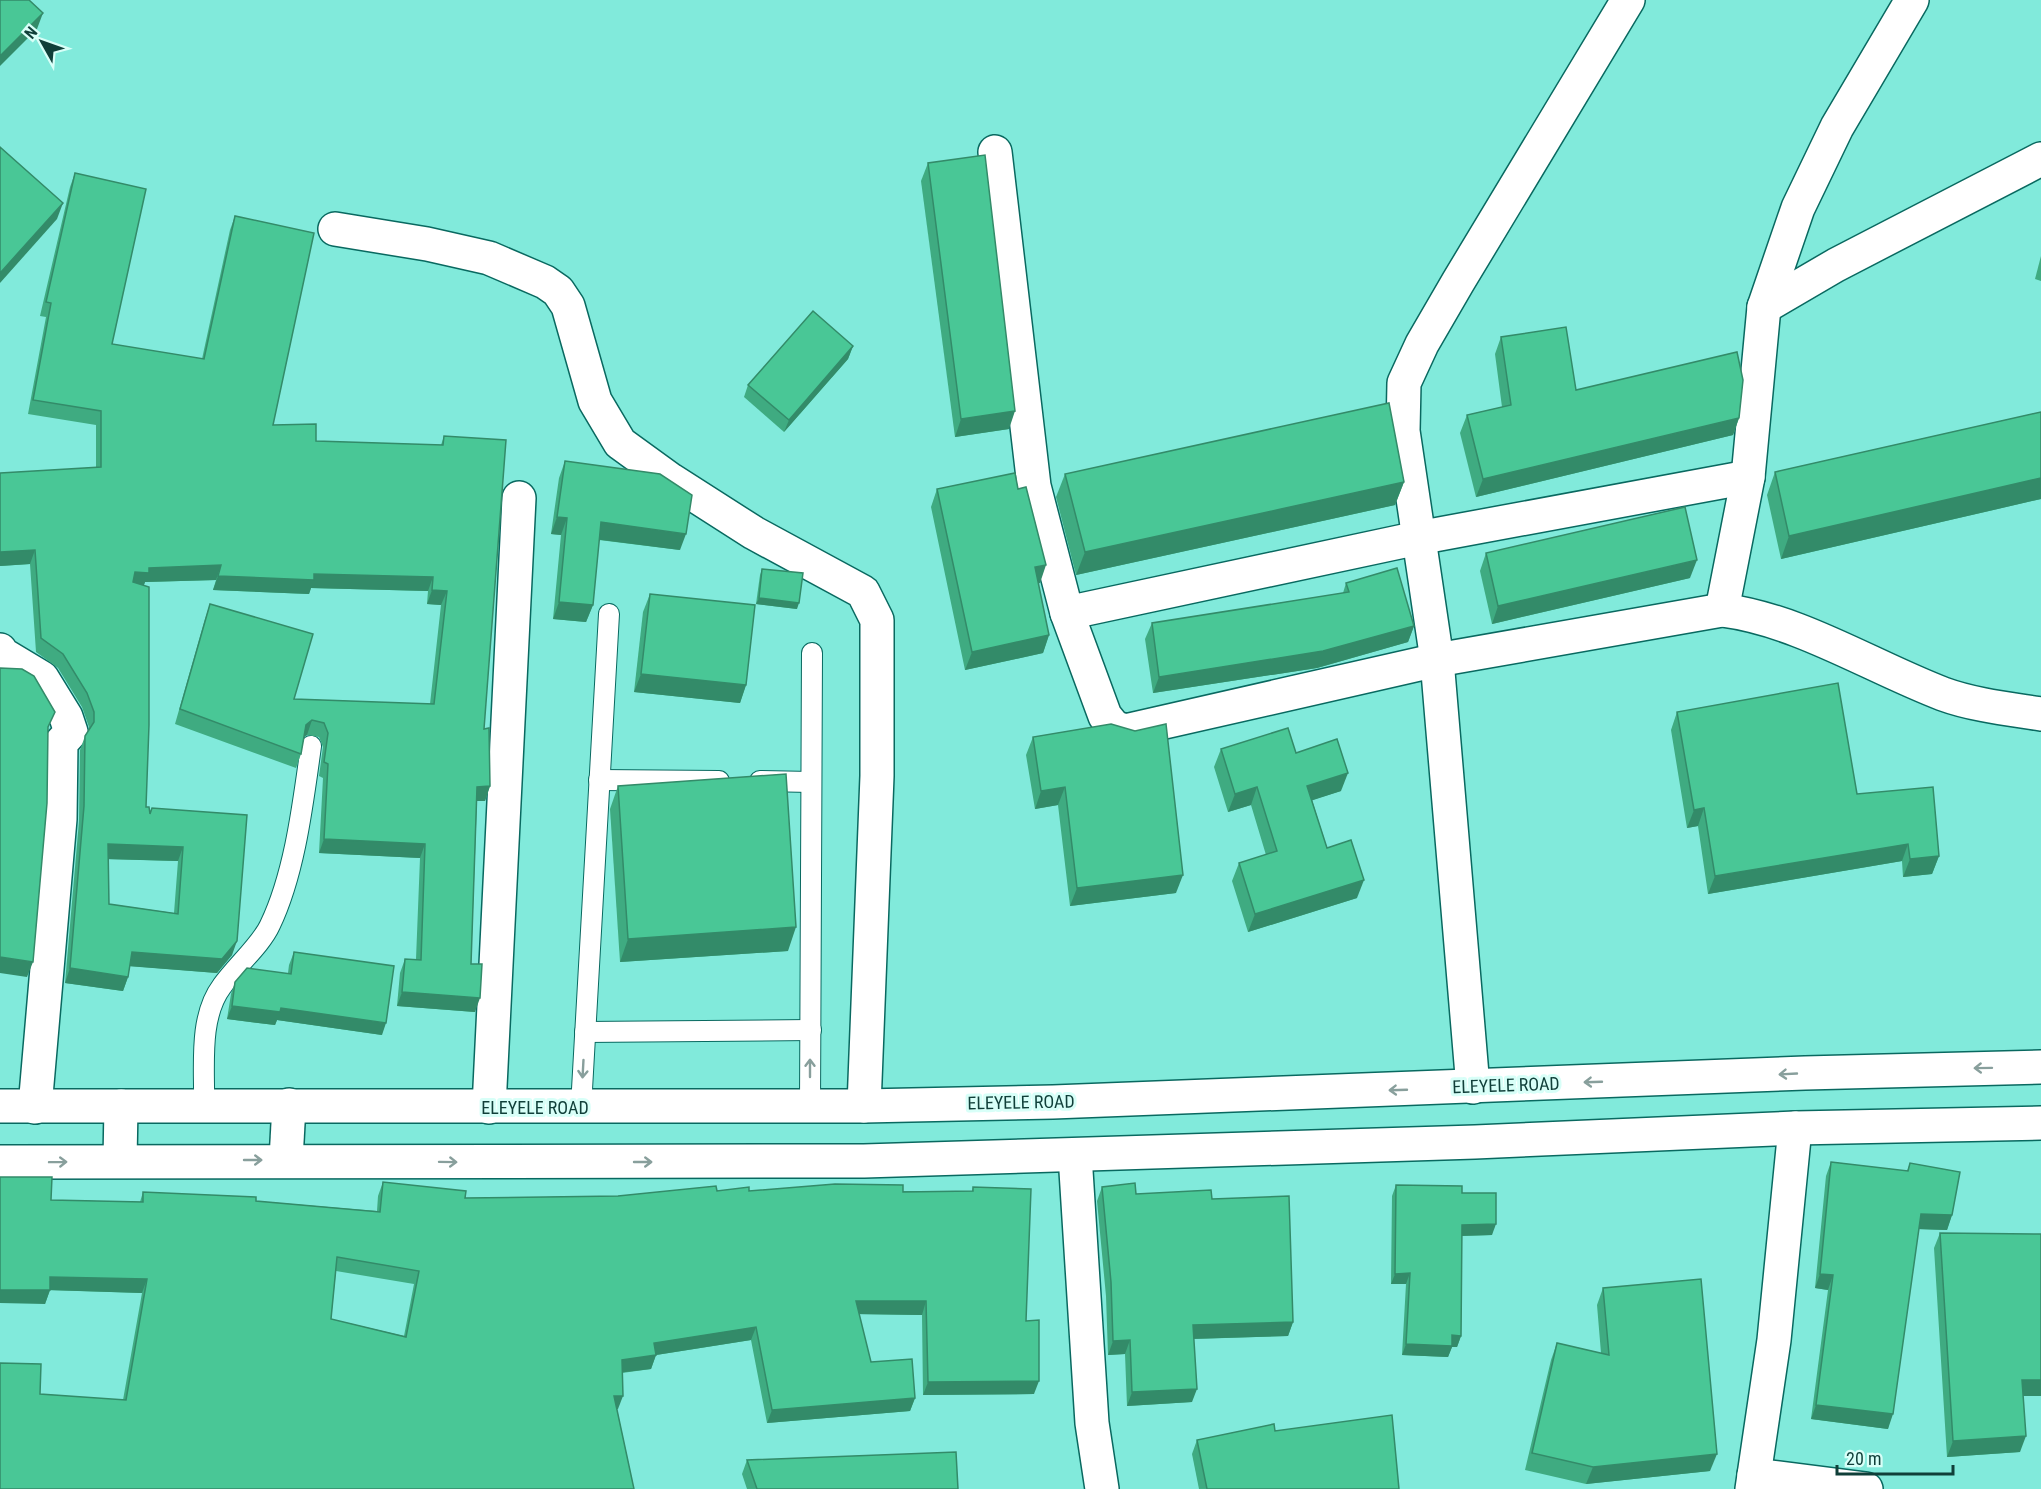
<svg xmlns="http://www.w3.org/2000/svg" width="2041" height="1489" font-family="'Roboto Condensed',sans-serif">
<style>
.lines{fill:none;stroke-linecap:round;stroke-linejoin:round}
.service-casing{stroke:#096960;stroke-width:22}
.minor-casing{stroke:#096960;stroke-width:36}
.primary-casing{stroke:#096960;stroke-width:36}
.service{stroke:#fff;stroke-width:20}
.minor{stroke:#fff;stroke-width:33}
.primary{stroke:#fff;stroke-width:33}
.wall{fill:#3fab81;fill-rule:evenodd}
.shaded-wall{fill:#338b69}
.building{fill:#49c796;stroke:#338b69;stroke-width:1.5;fill-rule:evenodd}
.oneway{stroke:#889f9c}
.labels{text-anchor:middle;dominant-baseline:central;stroke-width:6;stroke-linejoin:round;paint-order:stroke}
.street-label{font-size:18px;fill:#103f39;stroke:#d8fff8}
</style>
<rect width="100%" height="100%" fill="#81eadb"/>
<g class="lines">
<defs>
<g id="service">
<polyline points="599,780 719,781"/>
<polyline points="760,781 811,782"/>
<polyline points="585,1032 811,1030"/>
<path d="M 204,1106 C 205,1068 198,1018 222,986 C 235,967 261,945 270,925 C 295,873 303,803 311,746"/>
<polyline points="810,1106 812,653"/>
<polyline points="581,1107 609,614"/>
</g>
<g id="minor">
<path d="M 995,152 L 1034,486 L 1067,613 L 1105,716 L 1114,727 L 1125,731 L 1437,660 L 1722,610 C 1799,620 1870,666 1943,694 C 1973,705 2009,709 2041,714"/>
<polyline points="335,229 427,244 489,258 545,282 558,291 568,306 595,401 620,443 671,480 754,533 863,592 877,620 877,776 864,1106"/>
<polyline points="1764,307 1836,265 2041,159"/>
<polyline points="1722,610 1748,477 1764,307 1798,208 1837,127 1912,0"/>
<polyline points="1067,613 1418,538 1748,477"/>
<polyline points="0,650 2,654 42,678 66,717 71,732 61,743 60,819 35,1107"/>
<polyline points="1473,1087 1437,660 1403,431 1404,383 1422,344 1458,282 1628,0"/>
<polyline points="489,1107 519,498"/>
<polyline points="1075,1155 1092,1423 1102,1489"/>
<polyline points="1754,1475 1866,1489"/>
<polyline points="1752,1489 1774,1340 1795,1128"/>
</g>
<g id="primary">
<polyline points="0,1106 864,1106 1053,1102 1805,1073 2041,1067"/>
<polyline points="286,1160 289,1105"/>
<polyline points="120,1161 121,1106"/>
<polyline points="0,1162 864,1161 1475,1142 1795,1128 2041,1123"/>
</g>
</defs>
<use href="#service" class="service-casing"/>
<use href="#minor" class="minor-casing"/>
<use href="#primary" class="primary-casing"/>
<use href="#service" class="service"/>
<use href="#minor" class="minor"/>
<use href="#primary" class="primary"/>
</g>
<g class="wall">
<polygon points="928,163 1009,429 955,437 921,181"/>
<path d="M 75,173 L 112,344 L 202,359 L 230,230 L 235,216 L 273,425 L 316,441 L 441,445 L 444,436 L 484,729 L 490,786 L 485,801 L 477,801 L 471,964 L 475,1012 L 397,1006 L 400,973 L 405,959 L 416,959 L 420,858 L 319,853 L 323,778 L 319,776 L 323,747 L 319,737 L 307,735 L 304,737 L 301,754 L 296,768 L 175,724 L 205,619 L 210,604 L 294,699 L 430,704 L 441,605 L 427,604 L 428,591 L 311,588 L 309,594 L 213,590 L 216,580 L 145,582 L 144,585 L 146,807 L 150,813 L 247,815 L 232,955 L 217,973 L 130,966 L 128,977 L 123,991 L 65,983 L 79,821 L 80,750 L 85,736 L 89,730 L 89,727 L 82,707 L 58,668 L 36,652 L 30,564 L 0,566 L 96,467 L 96,425 L 28,414 L 46,317 L 40,316 L 70,187 ZM 109,859 L 178,861 L 174,913 L 109,904 Z"/>
<polygon points="2041,256 2041,281 2035,279"/>
<polygon points="1501,337 1576,390 1739,418 1733,435 1476,497 1460,433 1467,415 1502,407 1495,354"/>
<polygon points="853,346 848,359 784,432 744,397 748,385"/>
<polygon points="2041,412 2041,499 1781,559 1767,495 1775,472"/>
<polygon points="565,461 680,550 599,540 593,605 586,622 553,619 561,535 551,534 559,478"/>
<polygon points="1065,474 1404,482 1395,505 1076,575 1056,497"/>
<polygon points="937,489 1040,583 1038,583 1049,635 1043,653 965,670 931,507"/>
<polygon points="1486,553 1690,578 1492,624 1480,571"/>
<polygon points="762,569 797,609 756,604 760,575"/>
<polygon points="1346,583 1414,626 1408,642 1317,668 1153,693 1145,639 1152,623 1343,593"/>
<polygon points="650,594 746,685 740,703 634,692 643,612"/>
<polygon points="1677,712 1857,794 1939,856 1932,874 1903,877 1902,861 1708,894 1698,826 1687,828 1671,730"/>
<polygon points="1135,731 1176,893 1070,906 1058,805 1035,809 1026,755 1033,737"/>
<polygon points="1221,749 1296,753 1341,791 1312,800 1327,848 1357,898 1248,932 1232,881 1239,863 1266,855 1251,805 1228,812 1214,767"/>
<polygon points="618,786 788,951 620,962 610,809"/>
<polygon points="294,952 382,1035 277,1020 275,1025 227,1019 231,994 235,982 288,973 289,965"/>
<polygon points="1831,1162 1907,1171 1910,1163 1952,1215 1947,1230 1919,1229 1888,1429 1811,1419 1828,1290 1815,1288 1826,1176"/>
<path d="M 383,1182 L 465,1198 L 618,1196 L 717,1191 L 972,1191 L 973,1187 L 1026,1321 L 1034,1394 L 923,1395 L 922,1315 L 859,1314 L 871,1362 L 915,1398 L 910,1411 L 767,1423 L 751,1340 L 656,1355 L 651,1369 L 622,1373 L 617,1409 L 634,1489 L 40,1394 L 123,1400 L 142,1293 L 50,1290 L 45,1304 L 51,1200 L 140,1202 L 143,1192 L 256,1201 L 377,1211 L 378,1196 ZM 336,1271 L 414,1284 L 404,1336 L 331,1319 Z"/>
<polygon points="1396,1185 1462,1193 1492,1235 1462,1236 1461,1336 1457,1347 1452,1347 1448,1357 1402,1355 1406,1284 1391,1284 1392,1196"/>
<polygon points="1102,1187 1136,1194 1212,1199 1293,1322 1288,1336 1194,1339 1192,1402 1127,1406 1125,1354 1108,1355 1106,1296 1097,1201"/>
<polygon points="1940,1233 2041,1396 2023,1396 2020,1452 1947,1457 1934,1248"/>
<polygon points="1603,1288 1710,1471 1586,1484 1525,1470 1551,1360 1557,1343 1601,1353 1597,1305"/>
<polygon points="1275,1431 1399,1489 1199,1489 1192,1454 1197,1440"/>
<polygon points="747,1460 958,1489 747,1489 742,1474"/>
</g>
<g class="shaded-wall">
<polygon points="43,13 37,29 0,66 0,56"/>
<polygon points="63,203 57,219 0,283 0,273"/>
<polygon points="853,346 848,359 784,432 789,420"/>
<polygon points="1015,411 1009,429 955,437 961,419"/>
<polygon points="1739,418 1733,435 1476,497 1483,479"/>
<polygon points="2041,478 2041,499 1781,559 1789,536"/>
<polygon points="1404,482 1395,505 1076,575 1085,552"/>
<polygon points="557,517 567,518 561,535 551,534"/>
<polygon points="601,522 686,534 680,550 594,539"/>
<polygon points="35,550 30,564 0,566 0,552"/>
<polygon points="1697,560 1690,578 1492,624 1498,606"/>
<polygon points="221,565 216,580 145,582 143,587 129,586 135,572 149,568"/>
<polygon points="1046,565 1040,583 1028,585 1035,567"/>
<polygon points="314,574 433,577 428,591 311,588 309,594 213,590 218,576"/>
<polygon points="432,590 447,591 441,605 427,604"/>
<polygon points="759,598 799,603 797,609 756,604"/>
<polygon points="559,602 593,605 586,622 553,619"/>
<polygon points="1414,626 1408,642 1317,668 1153,693 1159,677"/>
<polygon points="1049,635 1043,653 965,670 972,652"/>
<polygon points="641,674 746,685 740,703 634,692"/>
<polygon points="312,720 307,735 301,739 306,725"/>
<polygon points="1348,773 1341,791 1301,804 1307,786"/>
<polygon points="490,786 485,801 472,801 477,787"/>
<polygon points="1065,787 1058,805 1035,809 1041,791"/>
<polygon points="1257,787 1251,805 1228,812 1235,794"/>
<polygon points="1704,808 1698,826 1687,828 1694,810"/>
<polygon points="324,839 425,844 420,858 319,853"/>
<polygon points="108,844 183,847 178,861 103,859"/>
<polygon points="1908,844 1902,861 1708,894 1715,876"/>
<polygon points="1939,856 1932,874 1903,877 1910,859"/>
<polygon points="1183,875 1176,893 1070,906 1077,888"/>
<polygon points="1364,880 1357,898 1248,932 1255,914"/>
<polygon points="796,927 788,951 620,962 628,939"/>
<polygon points="237,941 232,955 217,973 127,966 132,952"/>
<polygon points="0,957 33,962 27,977 0,973"/>
<polygon points="70,968 128,977 123,991 65,983"/>
<polygon points="402,992 480,998 475,1012 397,1006"/>
<polygon points="232,1006 281,1008 386,1023 382,1035 277,1020 275,1025 227,1019"/>
<polygon points="1921,1214 1952,1215 1947,1230 1916,1229"/>
<polygon points="1496,1224 1492,1235 1458,1236 1462,1225"/>
<polygon points="1410,1273 1406,1284 1391,1284 1395,1274"/>
<polygon points="1820,1274 1833,1275 1828,1290 1815,1288"/>
<polygon points="50,1277 147,1279 142,1293 46,1290"/>
<polygon points="0,1290 50,1290 45,1304 0,1303"/>
<polygon points="856,1301 926,1301 922,1315 851,1314"/>
<polygon points="1293,1322 1288,1336 1188,1339 1193,1325"/>
<polygon points="756,1327 751,1340 656,1355 651,1369 617,1373 622,1360 654,1343"/>
<polygon points="1452,1335 1461,1336 1457,1347 1452,1347 1448,1357 1402,1355 1406,1344"/>
<polygon points="1130,1340 1125,1354 1108,1355 1113,1341"/>
<polygon points="2022,1380 2041,1380 2041,1396 2017,1396"/>
<polygon points="1039,1381 1034,1394 923,1395 928,1382"/>
<polygon points="1197,1389 1192,1402 1127,1406 1132,1392"/>
<polygon points="614,1396 623,1396 618,1409 610,1410"/>
<polygon points="915,1398 910,1411 767,1423 772,1410"/>
<polygon points="1816,1405 1893,1414 1888,1429 1811,1419"/>
<polygon points="2026,1436 2020,1452 1947,1457 1953,1441"/>
<polygon points="1717,1454 1710,1471 1586,1484 1593,1467"/>
</g>
<g class="building">
<polygon points="0,0 29,0 43,13 0,56"/>
<polygon points="0,147 63,203 0,273"/>
<polygon points="985,155 1015,411 961,419 928,163"/>
<path d="M 75,173 L 146,189 L 112,344 L 204,359 L 235,216 L 314,233 L 273,425 L 316,424 L 316,441 L 443,445 L 444,436 L 506,440 L 484,729 L 489,728 L 490,786 L 477,787 L 471,964 L 482,964 L 480,998 L 402,992 L 405,959 L 421,960 L 425,844 L 324,839 L 328,764 L 324,762 L 328,733 L 324,723 L 312,720 L 306,725 L 301,754 L 180,709 L 210,604 L 313,634 L 294,699 L 434,704 L 447,591 L 432,590 L 433,577 L 314,574 L 314,580 L 218,576 L 221,565 L 149,568 L 149,573 L 135,572 L 133,582 L 149,587 L 149,725 L 146,807 L 149,807 L 150,814 L 152,808 L 247,815 L 237,941 L 222,959 L 132,952 L 128,977 L 70,968 L 84,806 L 85,736 L 94,722 L 94,712 L 87,693 L 63,654 L 41,638 L 35,550 L 0,552 L 0,473 L 101,467 L 101,411 L 33,400 L 51,303 L 46,302 ZM 108,844 L 183,847 L 178,914 L 109,904 Z"/>
<polygon points="813,311 853,346 789,420 748,385"/>
<polygon points="1566,327 1576,390 1737,352 1743,380 1739,418 1483,479 1467,415 1511,405 1501,337"/>
<polygon points="1389,403 1404,482 1085,552 1065,474"/>
<polygon points="2041,412 2041,478 1789,536 1775,472"/>
<polygon points="565,461 660,474 692,495 686,534 601,522 593,605 559,602 567,518 557,517"/>
<polygon points="1015,473 1018,489 1026,487 1046,565 1035,567 1049,635 972,652 937,489"/>
<polygon points="1685,507 1697,560 1498,606 1486,553"/>
<polygon points="1397,568 1414,626 1323,651 1159,677 1152,623 1349,592 1346,583"/>
<polygon points="762,569 803,573 799,603 759,598"/>
<polygon points="650,594 755,605 746,685 641,674"/>
<polygon points="0,668 22,669 34,676 55,712 48,727 47,803 33,962 0,957"/>
<polygon points="1838,683 1857,794 1933,787 1939,856 1910,859 1908,844 1715,876 1704,808 1694,810 1677,712"/>
<polygon points="1111,724 1135,731 1166,724 1183,875 1077,888 1065,787 1041,791 1033,737"/>
<polygon points="1288,728 1296,753 1337,739 1348,773 1307,786 1327,848 1351,840 1364,880 1255,914 1239,863 1277,851 1257,787 1235,794 1221,749"/>
<polygon points="786,774 796,927 628,939 618,786"/>
<polygon points="294,952 394,966 386,1023 281,1008 280,1012 232,1006 235,982 247,968 291,974"/>
<polygon points="1831,1162 1908,1171 1910,1163 1960,1172 1952,1215 1921,1214 1893,1414 1816,1405 1833,1275 1820,1274"/>
<path d="M 0,1177 L 52,1177 L 51,1200 L 143,1202 L 143,1192 L 256,1197 L 256,1201 L 380,1212 L 383,1182 L 466,1191 L 465,1198 L 618,1196 L 716,1186 L 717,1191 L 749,1187 L 749,1191 L 835,1184 L 903,1185 L 903,1192 L 973,1191 L 973,1187 L 1031,1189 L 1026,1321 L 1039,1320 L 1039,1381 L 928,1382 L 926,1301 L 856,1301 L 871,1362 L 912,1359 L 915,1398 L 772,1410 L 756,1327 L 654,1343 L 656,1355 L 622,1360 L 623,1396 L 614,1396 L 634,1489 L 0,1489 L 0,1363 L 41,1364 L 40,1394 L 126,1400 L 147,1279 L 50,1277 L 50,1290 L 0,1290 ZM 337,1257 L 419,1271 L 406,1337 L 331,1319 Z"/>
<polygon points="1135,1183 1136,1194 1211,1190 1212,1199 1289,1196 1293,1322 1193,1325 1197,1389 1132,1392 1130,1340 1113,1341 1111,1282 1102,1187"/>
<polygon points="1396,1185 1462,1186 1462,1193 1496,1193 1496,1224 1462,1225 1461,1336 1452,1335 1452,1346 1406,1344 1410,1273 1395,1274"/>
<polygon points="1940,1233 2041,1234 2041,1380 2022,1380 2026,1436 1953,1441"/>
<polygon points="1701,1279 1717,1454 1593,1467 1532,1453 1557,1343 1609,1355 1603,1288"/>
<polygon points="1392,1415 1399,1489 1207,1489 1197,1440 1274,1424 1275,1431"/>
<polygon points="956,1452 958,1489 757,1489 747,1460"/>
</g>
<defs><path id="oneway-shaft" d="M-6 0H5M1.5-3L5.5 0L1.5 3" fill="none" stroke-width="1.6" stroke-linecap="round" stroke-linejoin="round" transform="scale(1.5)"/></defs>
<g class="oneway">
<use href="#oneway-shaft" transform="translate(810 1068) rotate(-90)"/>
<use href="#oneway-shaft" transform="translate(1983 1068) rotate(179)"/>
<use href="#oneway-shaft" transform="translate(583 1069) rotate(93)"/>
<use href="#oneway-shaft" transform="translate(1788 1074) rotate(177)"/>
<use href="#oneway-shaft" transform="translate(1593 1082) rotate(178)"/>
<use href="#oneway-shaft" transform="translate(1398 1090) rotate(178)"/>
<use href="#oneway-shaft" transform="translate(253 1160)"/>
<use href="#oneway-shaft" transform="translate(58 1162) rotate(-1)"/>
<use href="#oneway-shaft" transform="translate(448 1162) rotate(1)"/>
<use href="#oneway-shaft" transform="translate(643 1162)"/>
</g>
<g class="labels">
<g class="street-label">
<text transform="translate(1506 1085) rotate(-2)">ELEYELE ROAD</text>
<text transform="translate(1021 1102) rotate(-1)">ELEYELE ROAD</text>
<text x="535" y="1107">ELEYELE ROAD</text>
</g>
</g>
<g transform="translate(42 42) rotate(310)" stroke="#d8fff8" stroke-width="4.5" paint-order="stroke">
<path d="M0-4.5L10 22L0 15L-10 22Z" fill="#103f39"/>
<text y="-9" font-size="16" font-weight="bold" text-anchor="middle" fill="#103f39">N</text>
</g>
<path d="M1837 1465v9h116v-9" fill="none" stroke="#103f39" stroke-width="3"/>
<text x="1846" y="1465" font-size="18" fill="#103f39" stroke="#d8fff8" stroke-width="4.5" paint-order="stroke">20 m</text>
</svg>
